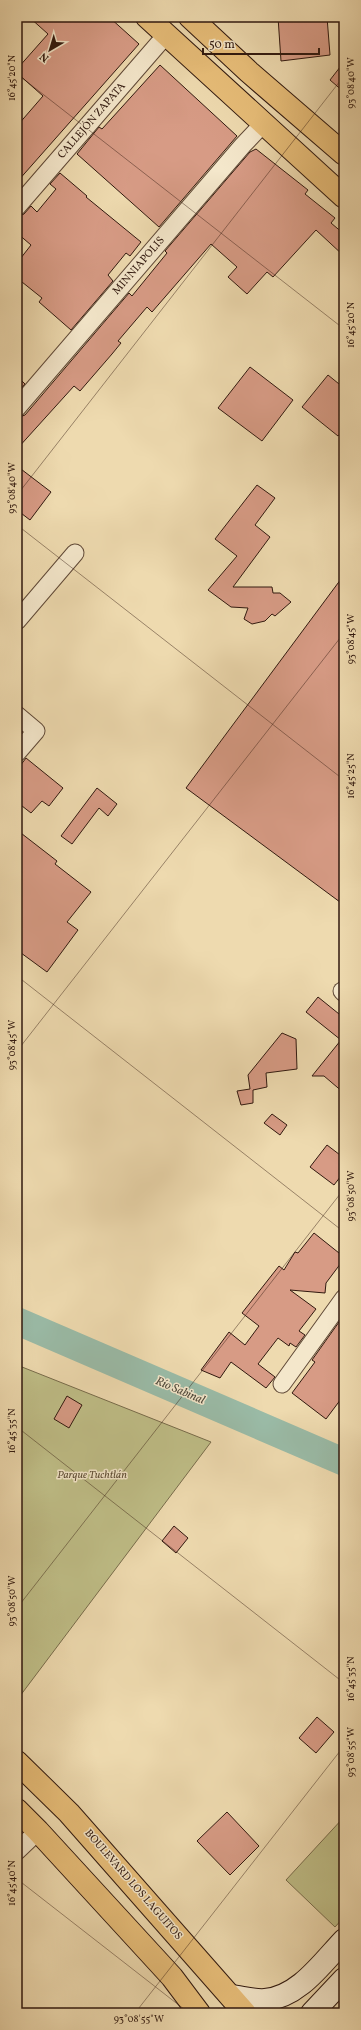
<svg xmlns="http://www.w3.org/2000/svg" width="361" height="2030" font-family="Vollkorn,serif">
<style>
.green{fill:#bfbe87;stroke:#786c4b}
.lines{fill:none;stroke-linecap:round;stroke-linejoin:round}
.river{stroke:#9abba7;stroke-width:28}
.building{fill:#d79b85;stroke:#31190f}
.street-casing{stroke:#604937;stroke-width:19}
.secondary-casing{stroke:#31190f;stroke-width:24}
.primary-casing{stroke:#31190f;stroke-width:24}
.street{stroke:#f4e7cb;stroke-width:17}
.secondary{stroke:#f4e7cb;stroke-width:22}
.primary{stroke:#e7bd78;stroke-width:22}
.ticks{fill:none;stroke:#31190f;stroke-width:1;stroke-opacity:0.45}
.labels{text-anchor:middle;dominant-baseline:central;stroke-width:3;stroke-linejoin:round;paint-order:stroke}
.street-label{font-size:11px;fill:#31190f;stroke:#f4e7cb}
.park-label{font-size:11px;font-style:italic;fill:#5c4b33;stroke:#f4e7cb}
.water-label{font-size:12px;font-style:italic;fill:#504a3d;stroke:#f4e7cb}
.neatline{fill:none;stroke:#31190f;stroke-width:1.5}
.ticks-label{font-size:10px;text-anchor:middle;fill:#31190f}
</style>
<rect width="100%" height="100%" fill="#eedaaf"/>
<filter id="stains"><feTurbulence type="fractalNoise" baseFrequency=".005" numOctaves="4"/><feColorMatrix values="0 0 0 0 .2 0 0 0 0 .09 0 0 0 0 .02 0 0 0 .5 -.17"/></filter>
<radialGradient id="worn" r=".72"><stop offset=".6" stop-color="#630" stop-opacity="0"/><stop offset="1" stop-color="#630" stop-opacity=".3"/></radialGradient>
<g class="green">
<polygon points="17,1365 211,1442 20,1696 17,1693"/>
<polygon points="344,1817 344,1917 335,1927 286,1880"/>
</g>
<g class="lines">
<polyline class="river" points="17,1321 344,1462"/>
</g>
<g class="building">
<polygon points="29,17 109,17 139,44 17,182 17,126 43,96 17,73 17,69 48,34"/>
<polygon points="278,17 327,17 330,55 281,61"/>
<polygon points="344,62 344,92 330,80"/>
<polygon points="160,65 237,136 159,227 77,154 99,127 102,129"/>
<polygon points="256,149 308,190 305,194 335,218 331,223 344,234 344,256 316,230 273,277 267,272 247,294 228,277 237,267 211,244 152,312 147,307 118,341 121,343 112,354 80,391 74,386 17,449 17,418 25,415 129,293 132,296 167,253 165,251 250,152"/>
<polygon points="60,173 87,196 86,197 141,242 130,256 126,253 108,275 113,281 71,330 39,302 42,298 17,278 17,263 31,245 17,233 17,217 24,214 31,206 37,212 56,189 50,184"/>
<polygon points="250,367 293,400 262,441 218,408"/>
<polygon points="328,375 344,388 344,429 338,436 302,407"/>
<polygon points="17,376 25,384 17,393"/>
<polygon points="17,466 51,492 30,520 17,510"/>
<polygon points="257,485 275,498 255,525 270,537 233,587 272,587 273,593 280,593 291,602 275,616 272,614 265,621 252,624 244,619 248,608 231,607 208,590 237,556 215,539"/>
<polygon points="344,575 344,905 186,788"/>
<polygon points="26,758 63,788 49,806 42,801 31,813 17,802 17,770"/>
<polygon points="97,788 117,804 108,816 99,808 72,844 61,836"/>
<polygon points="17,830 57,861 55,864 91,892 67,922 78,930 47,972 17,950"/>
<polygon points="318,997 344,1018 344,1093 324,1076 312,1076 341,1040 306,1012"/>
<polygon points="282,1033 296,1039 297,1069 266,1073 267,1087 253,1090 253,1103 241,1105 237,1091 250,1089 248,1075"/>
<polygon points="272,1114 287,1125 280,1135 264,1123"/>
<polygon points="327,1145 344,1158 344,1172 334,1185 310,1167"/>
<polygon points="314,1233 344,1257 344,1259 326,1283 325,1293 290,1290 316,1309 299,1331 305,1335 296,1347 290,1343 289,1346 278,1338 258,1364 275,1377 266,1388 231,1362 220,1378 201,1370 229,1332 245,1345 259,1326 242,1313 279,1266 284,1270 295,1252 298,1253"/>
<polygon points="344,1315 344,1395 326,1419 292,1393 315,1362 312,1360"/>
<polygon points="67,1396 82,1405 69,1428 54,1419"/>
<polygon points="174,1526 188,1538 176,1553 162,1541"/>
<polygon points="317,1717 334,1732 316,1753 299,1738"/>
<polygon points="227,1812 259,1846 230,1875 197,1841"/>
</g>
<g class="lines">
<defs>
<g id="street">
<polyline points="17,207 166,35"/>
<polyline points="17,408 243,145 263,124"/>
<polyline points="17,621 75,553"/>
<polyline points="17,715 36,731 17,753"/>
<polyline points="342,991 344,993"/>
<polyline points="282,1384 344,1298"/>
<polyline points="17,1851 38,1831"/>
</g>
<g id="secondary">
<path d="M 231,1996 C 241,1997 254,2001 265,2000 C 299,1997 322,1963 344,1940"/>
<polyline points="312,2013 344,1979"/>
</g>
<g id="primary">
<polyline points="147,17 344,197"/>
<polyline points="190,17 249,72 344,154"/>
<polyline points="17,1762 69,1813 245,2013"/>
<polyline points="17,1810 38,1831 172,1977 199,2013"/>
</g>
</defs>
<use href="#street" class="street-casing"/>
<use href="#secondary" class="secondary-casing"/>
<use href="#primary" class="primary-casing"/>
<use href="#street" class="street"/>
<use href="#secondary" class="secondary"/>
<use href="#primary" class="primary"/>
</g>
<path class="ticks" d="M 17,74 L 344,329M 17,495 L 344,76M 17,525 L 344,780M 17,976 L 344,1232M 17,1051 L 344,633M 17,1427 L 344,1683M 17,1608 L 344,1189M 17,1879 L 189,2013M 135,2013 L 344,1746"/>
<g class="labels">
<g class="street-label">
<text transform="translate(92 121) rotate(-49)">CALLEJÓN ZAPATA</text>
<text transform="translate(139 266) rotate(-49)">MINNIAPOLIS</text>
<text transform="translate(133 1885) rotate(49)">BOULEVARD LOS LAGUITOS</text>
</g>
<g class="park-label">
<text x="92" y="1475">Parque Tuchtlán</text>
</g>
<g class="water-label">
<text transform="translate(180 1391) rotate(23)">Río Sabinal</text>
</g>
</g>
<rect width="361" height="2030" fill="none" stroke="#eedaaf" stroke-width="44"/>
<g transform="translate(50 50) rotate(218)" stroke="#f4e7cb" stroke-width="3" paint-order="stroke">
<path d="M0-3L7 15L0 10L-7 15Z" fill="#31190f"/>
<text y="-6" font-size="11" font-weight="bold" text-anchor="middle" fill="#31190f">N</text>
</g>
<path d="M203 48v6h116v-6" fill="none" stroke="#31190f" stroke-width="2"/>
<text x="209" y="48" font-size="12" fill="#31190f" stroke="#f4e7cb" stroke-width="3" paint-order="stroke">50 m</text>
<rect x="22" y="22" width="317" height="1986" class="neatline"/>
<g class="ticks-label">
<text transform="translate(11 78) rotate(-90)" y="4">16°45'20"N</text>
<text transform="translate(350 83) rotate(-90)" y="4">93°08'40"W</text>
<text transform="translate(350 325) rotate(-90)" y="4">16°45'20"N</text>
<text transform="translate(11 488) rotate(-90)" y="4">93°08'40"W</text>
<text transform="translate(350 639) rotate(-90)" y="4">93°08'45"W</text>
<text transform="translate(350 776) rotate(-90)" y="4">16°45'25"N</text>
<text transform="translate(11 1045) rotate(-90)" y="4">93°08'45"W</text>
<text transform="translate(350 1196) rotate(-90)" y="4">93°08'50"W</text>
<text transform="translate(11 1431) rotate(-90)" y="4">16°45'35"N</text>
<text transform="translate(11 1601) rotate(-90)" y="4">93°08'50"W</text>
<text transform="translate(350 1679) rotate(-90)" y="4">16°45'35"N</text>
<text transform="translate(350 1752) rotate(-90)" y="4">93°08'55"W</text>
<text transform="translate(11 1883) rotate(-90)" y="4">16°45'40"N</text>
<text x="139" y="2022">93°08'55"W</text>
</g>
<rect width="100%" height="100%" filter="url(#stains)"/>
<rect width="100%" height="100%" fill="url(#worn)"/>
</svg>
